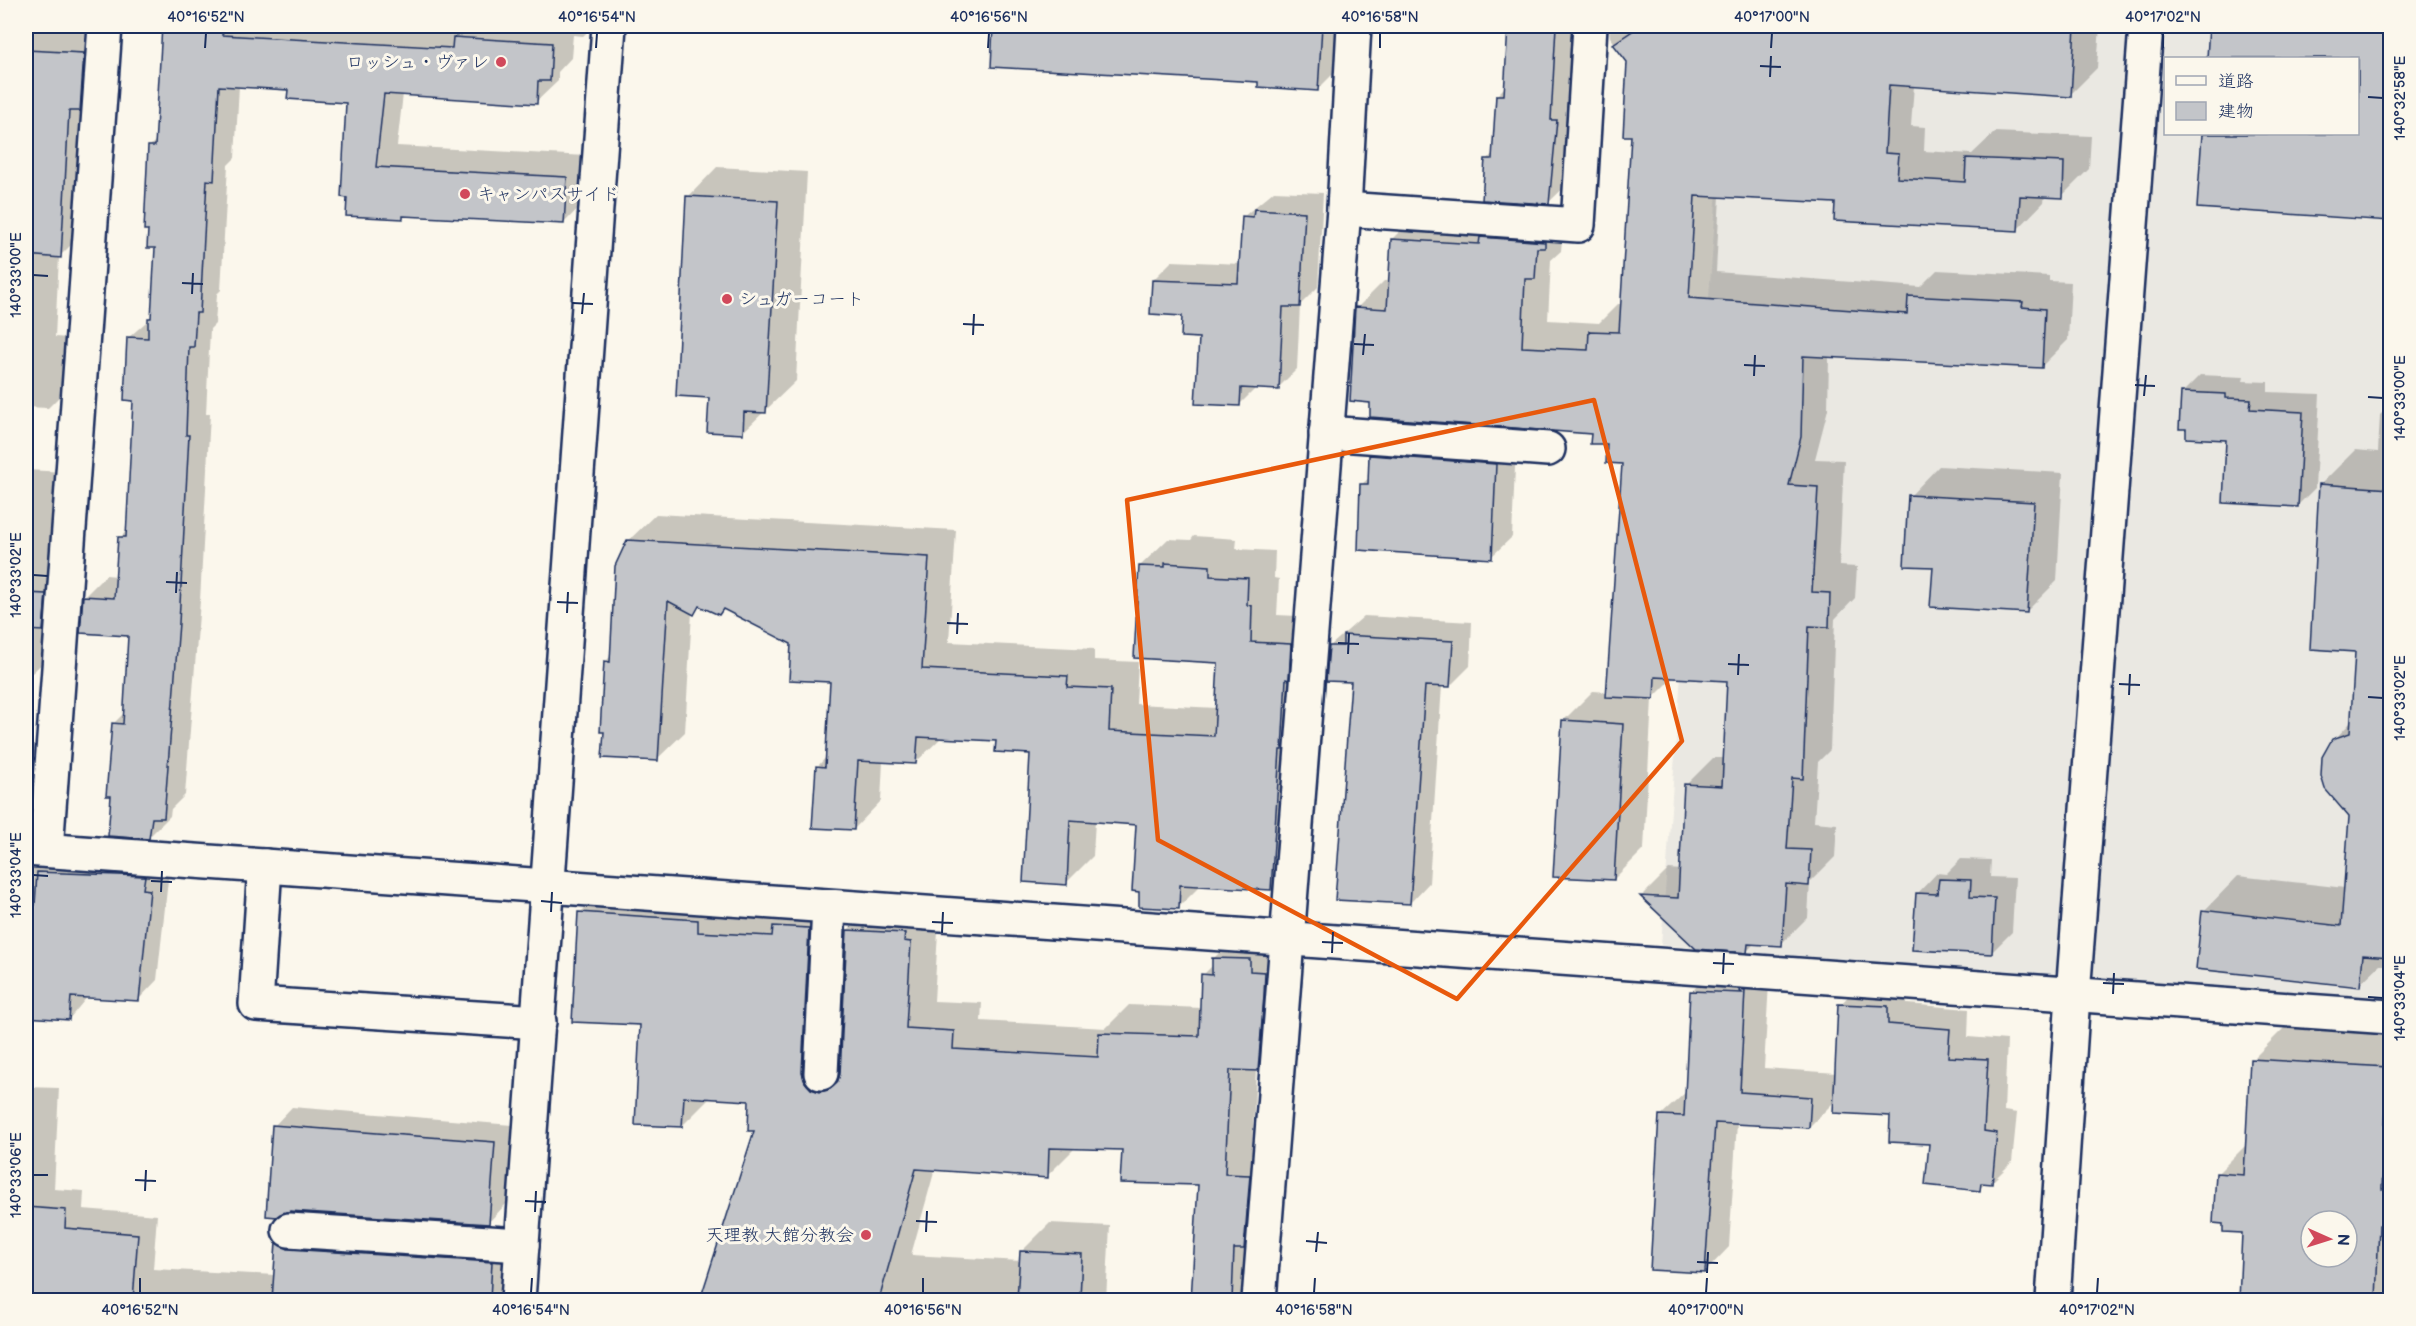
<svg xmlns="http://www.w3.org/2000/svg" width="2416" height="1326" font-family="'Balsamiq Sans','Klee One',sans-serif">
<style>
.built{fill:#eae8e2;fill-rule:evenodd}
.shadow{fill:#0003;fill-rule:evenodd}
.building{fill:#c3c5c9;stroke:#1b2f5e;stroke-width:1.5;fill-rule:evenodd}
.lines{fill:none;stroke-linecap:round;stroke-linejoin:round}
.minor-casing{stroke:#1b2f5e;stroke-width:38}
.minor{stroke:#fbf7ec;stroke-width:33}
.marked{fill:none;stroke:#e8590c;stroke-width:4.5;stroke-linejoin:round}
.ticks{fill:none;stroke:#1b2f5e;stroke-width:2}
.poi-dot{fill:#d1495b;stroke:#fbf7ec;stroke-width:2}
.labels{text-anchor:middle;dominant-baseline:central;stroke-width:6;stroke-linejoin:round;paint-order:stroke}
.poi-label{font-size:18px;fill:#1b2f5e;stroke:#fbf7ec;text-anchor:end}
.neatline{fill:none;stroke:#1b2f5e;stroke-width:2}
.ticks-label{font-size:15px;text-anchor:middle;fill:#1b2f5e}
</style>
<rect width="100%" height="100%" fill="#fbf7ec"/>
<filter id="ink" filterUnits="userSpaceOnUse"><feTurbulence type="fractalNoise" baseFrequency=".0167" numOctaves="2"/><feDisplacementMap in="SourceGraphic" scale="12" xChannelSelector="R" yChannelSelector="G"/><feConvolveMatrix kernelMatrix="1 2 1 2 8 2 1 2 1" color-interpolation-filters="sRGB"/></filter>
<g filter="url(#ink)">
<path class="built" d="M 1729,26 L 2390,26 L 2390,999 L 2006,973 L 1661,945 ZM 2166,58 L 2358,58 L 2358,134 L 2166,134 Z"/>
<g class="shadow">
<polygon points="26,26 102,26 79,237 59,257 55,337 69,338 67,389 48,408 26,407"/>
<polygon points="163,26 594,26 583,36 573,35 571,58 558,72 558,81 536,102 403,94 397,146 587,156 585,201 564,223 405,214 402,217 348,214 347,102 289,88 239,86 235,158 228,165 221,290 217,294 215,324 210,329 206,414 210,414 200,601 185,795 171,809 170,816 149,837 113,795 113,724 126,711 130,634 84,597 106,575 117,576 120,538 128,529 135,399 128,338 153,316 156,246 150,146 157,139"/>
<polygon points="995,26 1340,26 1337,70 1318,89 1260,80 993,66"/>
<polygon points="1509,26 1581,26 1576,176 1548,203 1487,160 1494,152 1497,95 1506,86"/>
<polygon points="1609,26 2100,26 2097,68 2070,95 1914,85 1911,126 1925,127 1924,151 1972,154 1995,132 2091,136 2089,169 2062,196 2045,195 2044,202 2017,230 1836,202 1720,196 1716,272 1920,287 1937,270 2049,276 2049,281 2071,282 2068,340 2041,367 1829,356 1828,409 1815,459 1844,460 1839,566 1857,567 1855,598 1835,619 1830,750 1818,762 1814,822 1837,824 1835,857 1810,882 1808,917 1781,944 1755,943 1747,951 1696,947 1642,896 1669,869 1681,870 1686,785 1713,758 1725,758 1729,679 1675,676 1652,699 1644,849 1614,879 1563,721 1593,691 1608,692 1623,462 1609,443 1592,432 1372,402 1357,308 1384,281 1390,281 1392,239 1419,212 1563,228 1561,251 1551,260 1548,320 1599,323 1618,304 1622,304 1633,135 1629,62 1610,37"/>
<polygon points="2210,26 2390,26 2390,219 2198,206 2203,134 2358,134 2358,58 2208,58"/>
<polygon points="717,167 807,172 796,381 742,433 710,396 688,197"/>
<polygon points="1274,191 1323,193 1318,287 1300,305 1297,369 1278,388 1257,387 1239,405 1200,337 1153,280 1172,261 1241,264 1243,217"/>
<polygon points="2200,375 2244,377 2243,381 2268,382 2268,392 2320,394 2315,488 2297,506 2182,393"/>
<polygon points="2390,405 2390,965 2380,965 2359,985 2204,911 2238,876 2345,888 2350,816 2334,740 2352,721 2356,651 2320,485 2355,450 2378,452 2380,415"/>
<polygon points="1391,435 1516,444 1512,537 1491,557 1362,484 1370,477 1370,456"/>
<polygon points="1939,466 2063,473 2057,581 2027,611 1934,566 1910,496"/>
<polygon points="26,470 66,472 52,654 32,673 26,673"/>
<polygon points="656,514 956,530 949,642 1094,649 1094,660 1138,662 1136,704 1217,708 1219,661 1140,566 1168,539 1191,540 1194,536 1237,539 1236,549 1275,551 1274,578 1279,579 1277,615 1318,617 1298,861 1271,888 1201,885 1178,908 1138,823 1095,820 1093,856 1066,883 1031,752 997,740 942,737 916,762 883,761 881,801 854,829 817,767 827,756 832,680 792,643 725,608 719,614 702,605 692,612 685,732 657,759 605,662 611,656 628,541"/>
<polygon points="1364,616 1472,622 1470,666 1450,686 1442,685 1429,883 1410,903 1353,681 1330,646"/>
<polygon points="1961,859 1991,860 1990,877 2015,878 2012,932 1991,953 1917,894 1937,873 1946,874"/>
<polygon points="26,865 169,871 157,980 138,1000 88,996 69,1019 26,1016"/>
<polygon points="608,885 837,901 833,1054 842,1063 848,930 876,902 939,914 934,1001 982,1003 981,1021 1106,1028 1129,1005 1202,1008 1203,975 1214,964 1214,958 1242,930 1278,931 1286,1041 1256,1070 1252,1146 1278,1147 1256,1300 1192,1300 1200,1184 1123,1149 1076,1147 1047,1176 935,1169 911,1255 1021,1261 1021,1252 1050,1223 1110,1226 1106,1300 702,1300 756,1130 751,1099 711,1097 682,1126 641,1024 580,913"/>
<polygon points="1770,966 1764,1068 1837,1073 1840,1005 1860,984 1908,986 1907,1004 1969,1009 1968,1037 2007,1040 2004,1111 2017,1113 2012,1162 1991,1183 1987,1182 1979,1189 1931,1143 1892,1114 1836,1100 1809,1127 1737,1123 1729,1247 1705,1272 1660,1116 1687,1091 1692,991 1717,967"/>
<path d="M 2287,1025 L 2390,1031 L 2390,1300 L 2240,1300 L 2244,1231 L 2217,1174 L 2247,1144 L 2252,1060 ZM 2311,1221 L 2347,1221 L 2347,1257 L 2311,1257 Z"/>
<polygon points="26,1087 59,1088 54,1189 84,1191 83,1209 157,1215 153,1269 275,1275 277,1243 296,1224 511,1243 506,1300 26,1300"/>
<polygon points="292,1107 512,1125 506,1204 488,1223 274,1126"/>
</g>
<g class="building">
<polygon points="162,26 223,26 222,35 452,48 453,37 552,43 550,81 538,81 537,104 384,94 376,167 567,177 564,224 403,216 403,219 346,216 347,198 341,197 346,103 287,99 288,90 219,86 214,181 207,180 200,313 196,313 194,347 189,347 186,435 189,435 179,623 164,818 152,818 149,839 108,836 111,796 106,796 112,723 123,724 128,636 80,633 83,596 114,598 118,537 126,537 133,401 124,400 127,337 148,338 148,318 151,318 155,248 147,248 148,230 144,230 148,146 155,146"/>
<polygon points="993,26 1322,26 1318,91 1258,87 1258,82 991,67"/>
<polygon points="1508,26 1556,26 1551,120 1557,120 1549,204 1482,200 1485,159 1492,159 1496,95 1504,95"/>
<polygon points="1640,26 2075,26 2071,97 1889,85 1885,153 1899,154 1897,178 1965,182 1966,158 2064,162 2063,198 2020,196 2018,231 1834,221 1835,203 1695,196 1689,298 1907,314 1908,296 2023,302 2022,307 2045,309 2042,368 1803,356 1801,437 1789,485 1818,487 1812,592 1830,593 1829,627 1809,626 1803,779 1792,778 1787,849 1811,850 1809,886 1786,884 1782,946 1748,944 1747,953 1696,949 1640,896 1678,898 1684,784 1722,786 1727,681 1655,677 1654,699 1606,697 1622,464 1606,463 1607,444 1590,444 1591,434 1370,417 1370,403 1350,401 1355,307 1387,309 1391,239 1479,244 1480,237 1545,242 1545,248 1537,248 1535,279 1525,279 1522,347 1588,350 1589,331 1619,332 1631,136 1623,136 1627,62 1613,44"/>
<polygon points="2209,26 2391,26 2391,221 2197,208 2202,134 2358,134 2358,58 2207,58"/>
<polygon points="26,50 84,53 80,111 69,111 61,258 26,255"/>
<polygon points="686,196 778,201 766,413 744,412 743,434 707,432 709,398 676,396"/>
<polygon points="1254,209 1305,212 1300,307 1283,307 1279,390 1241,388 1240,406 1195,404 1199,338 1181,337 1182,316 1150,314 1152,280 1238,283 1242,216 1253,217"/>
<polygon points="2181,392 2226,394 2226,398 2251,399 2250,409 2303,412 2298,507 2223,503 2226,440 2186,438 2186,429 2179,429"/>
<polygon points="1369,455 1496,464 1492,559 1358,550 1360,484 1368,484"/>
<polygon points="2319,484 2391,489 2391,957 2363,955 2360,987 2196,969 2202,910 2341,926 2349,817 2325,789 2321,776 2322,757 2332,739 2350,733 2355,652 2310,649"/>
<polygon points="1908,495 2034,502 2027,613 1930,607 1933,567 1904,566"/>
<polygon points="627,540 929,557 922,669 1068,676 1067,687 1111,689 1109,731 1214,736 1218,663 1134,658 1139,566 1165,567 1165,563 1210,566 1210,576 1248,578 1247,605 1252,606 1251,642 1291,644 1289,680 1286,679 1282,750 1280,750 1271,890 1180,885 1179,909 1139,907 1139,892 1132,891 1136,825 1070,820 1067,885 1023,882 1030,754 995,752 996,741 918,737 916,764 858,761 854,830 812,828 816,766 825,767 830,682 789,680 791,644 723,609 719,615 699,606 694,615 668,601 658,761 602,758 604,732 600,732 604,661 610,662 615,566"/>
<polygon points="26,593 46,594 43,631 26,630"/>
<polygon points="1343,635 1453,641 1450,687 1425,686 1410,904 1335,900 1351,682 1326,681 1329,646 1343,646"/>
<polygon points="1562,720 1623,724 1614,880 1553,877"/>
<polygon points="37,872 145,876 143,889 150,890 139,1001 71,997 69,1020 26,1017 28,948 26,948 26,904 35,905"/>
<polygon points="1939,879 1971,880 1970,897 1995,898 1992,954 1912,950 1916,893 1937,894"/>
<polygon points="578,912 698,920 698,932 772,936 773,926 809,928 802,1072 805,1082 811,1089 820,1092 830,1089 837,1083 840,1074 847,930 905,933 904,941 911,942 906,1028 954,1031 953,1049 1098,1057 1099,1033 1199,1036 1201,974 1212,975 1212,958 1250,959 1250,971 1265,972 1264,995 1258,1071 1230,1070 1225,1174 1250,1175 1244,1249 1234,1249 1232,1300 1191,1300 1198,1185 1120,1183 1122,1150 1049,1148 1048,1178 916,1169 879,1300 700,1300 754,1131 748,1131 749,1101 684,1097 682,1127 635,1125 640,1025 572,1022"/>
<polygon points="1738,989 1745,990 1740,1092 1811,1097 1809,1128 1715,1123 1705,1273 1650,1270 1659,1115 1684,1116 1690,991 1742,993"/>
<polygon points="1838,1004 1888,1006 1888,1024 1950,1029 1948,1057 1988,1059 1984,1131 1997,1133 1992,1184 1981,1183 1980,1191 1925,1185 1929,1144 1889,1142 1890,1116 1833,1113"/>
<path d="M 2250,1059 L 2388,1067 L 2382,1189 L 2391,1189 L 2391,1226 L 2379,1225 L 2376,1300 L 2239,1300 L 2242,1233 L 2223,1232 L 2223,1224 L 2213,1223 L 2216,1173 L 2244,1175 ZM 2311,1221 L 2347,1221 L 2347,1257 L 2311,1257 Z"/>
<polygon points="272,1125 495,1142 489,1224 290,1211 277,1217 266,1216"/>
<polygon points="26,1207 66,1210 65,1228 138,1234 133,1300 26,1300"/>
<polygon points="276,1242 288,1249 492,1262 490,1300 272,1300"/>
<polygon points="1020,1251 1082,1254 1080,1300 1017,1300"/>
</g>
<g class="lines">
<defs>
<g id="minor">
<polyline points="1344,209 1578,225 1590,26"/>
<polyline points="1326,433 1548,449"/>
<polyline points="26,849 2390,1017"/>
<polyline points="46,850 105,26"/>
<polyline points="265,866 256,1004 539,1022"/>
<polyline points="821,1073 829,907"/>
<polyline points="289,1230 522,1245"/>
<polyline points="518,1300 609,26"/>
<polyline points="1259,1300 1344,209 1354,26"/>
<polyline points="2053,1300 2073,995 2146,26"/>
</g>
</defs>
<use href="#minor" class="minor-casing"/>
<use href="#minor" class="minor"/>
</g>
</g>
<path class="marked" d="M 1594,400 L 1682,741 L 1457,999 L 1158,840 L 1127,500 Z"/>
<path class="ticks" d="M 205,48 L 206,33M 596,48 L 597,33M 988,48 L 989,33M 1380,48 L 1380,33M 1771,48 L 1772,33M 2163,48 L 2163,33M 1760,66 L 1781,67M 1770,77 L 1771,56M 2368,97 L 2383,98M 33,275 L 48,276M 182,283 L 203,284M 192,294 L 193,273M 572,303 L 593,304M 582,314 L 584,293M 963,324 L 984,325M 973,335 L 974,314M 1354,344 L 1374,345M 1363,355 L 1365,334M 1744,365 L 1765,366M 1754,376 L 1755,355M 2135,385 L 2155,386M 2144,396 L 2146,375M 2368,397 L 2383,398M 33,575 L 48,576M 166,582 L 187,583M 176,593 L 177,572M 557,602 L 578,603M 567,613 L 568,592M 947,623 L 968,624M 957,634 L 958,613M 1338,643 L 1359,644M 1348,654 L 1349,633M 1728,664 L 1749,665M 1738,675 L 1739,654M 2119,684 L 2140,685M 2129,695 L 2130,674M 2368,697 L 2383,698M 33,875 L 48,876M 151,881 L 172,882M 161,892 L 162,871M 541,901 L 562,903M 551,912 L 552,892M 932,922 L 953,923M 942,933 L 943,912M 1322,942 L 1343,943M 1332,953 L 1333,932M 1713,963 L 1734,964M 1723,974 L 1724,953M 2103,983 L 2124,984M 2113,994 L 2114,973M 2368,997 L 2383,998M 33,1175 L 48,1175M 135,1180 L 156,1181M 145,1191 L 146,1170M 525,1201 L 546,1202M 535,1212 L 536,1191M 916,1221 L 937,1222M 926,1232 L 927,1211M 1306,1241 L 1327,1243M 1316,1252 L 1318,1232M 1697,1262 L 1718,1263M 1707,1273 L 1708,1252M 140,1293 L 140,1278M 531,1293 L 532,1278M 923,1293 L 923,1278M 1314,1293 L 1315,1278M 1706,1293 L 1707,1278M 2097,1293 L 2098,1278"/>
<g class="poi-dot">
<circle cx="501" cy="62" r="6"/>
<circle cx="465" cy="194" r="6"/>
<circle cx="727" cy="299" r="6"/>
<circle cx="866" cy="1235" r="6"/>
</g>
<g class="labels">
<g class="poi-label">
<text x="489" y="62">ロッシュ・ヴァレ</text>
<text x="477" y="194" text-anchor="start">キャンパスサイド</text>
<text x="739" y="299" text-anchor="start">シュガーコート</text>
<text x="854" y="1235">天理教 大館分教会</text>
</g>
</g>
<rect width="2416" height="1326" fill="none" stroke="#fbf7ec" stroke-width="66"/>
<rect x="2164" y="57" width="195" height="78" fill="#fbf7ec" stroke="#a1a7b3" stroke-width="1.5"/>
<rect x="2176" y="76" width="30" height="9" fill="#fbf7ec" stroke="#a1a7b3" stroke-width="1.5"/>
<text x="2218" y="87" font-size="18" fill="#1b2f5e">道路</text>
<rect x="2176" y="102" width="30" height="18" fill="#c3c5c9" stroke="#a1a7b3" stroke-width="1.5"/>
<text x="2218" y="117" font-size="18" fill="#1b2f5e">建物</text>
<g transform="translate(2329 1239) rotate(93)"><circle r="28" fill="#fbf7ec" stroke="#a1a7b3" stroke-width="1.5"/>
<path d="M0-4.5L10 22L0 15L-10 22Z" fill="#d1495b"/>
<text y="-9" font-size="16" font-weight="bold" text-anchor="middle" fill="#1b2f5e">N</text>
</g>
<rect x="33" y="33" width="2350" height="1260" class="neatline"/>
<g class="ticks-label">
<text x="206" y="22">40°16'52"N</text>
<text x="597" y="22">40°16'54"N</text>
<text x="989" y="22">40°16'56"N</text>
<text x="1380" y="22">40°16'58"N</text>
<text x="1772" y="22">40°17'00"N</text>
<text x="2163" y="22">40°17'02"N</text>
<text transform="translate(2400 98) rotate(-90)" y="5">140°32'58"E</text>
<text transform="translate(16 275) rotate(-90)" y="5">140°33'00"E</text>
<text transform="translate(2400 398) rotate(-90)" y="5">140°33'00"E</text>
<text transform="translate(16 575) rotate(-90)" y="5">140°33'02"E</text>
<text transform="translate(2400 698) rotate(-90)" y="5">140°33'02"E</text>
<text transform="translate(16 875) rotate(-90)" y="5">140°33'04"E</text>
<text transform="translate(2400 998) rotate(-90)" y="5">140°33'04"E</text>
<text transform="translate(16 1175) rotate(-90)" y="5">140°33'06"E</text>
<text x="140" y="1315">40°16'52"N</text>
<text x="531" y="1315">40°16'54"N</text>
<text x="923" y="1315">40°16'56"N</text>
<text x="1314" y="1315">40°16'58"N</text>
<text x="1706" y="1315">40°17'00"N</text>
<text x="2097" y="1315">40°17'02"N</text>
</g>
</svg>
